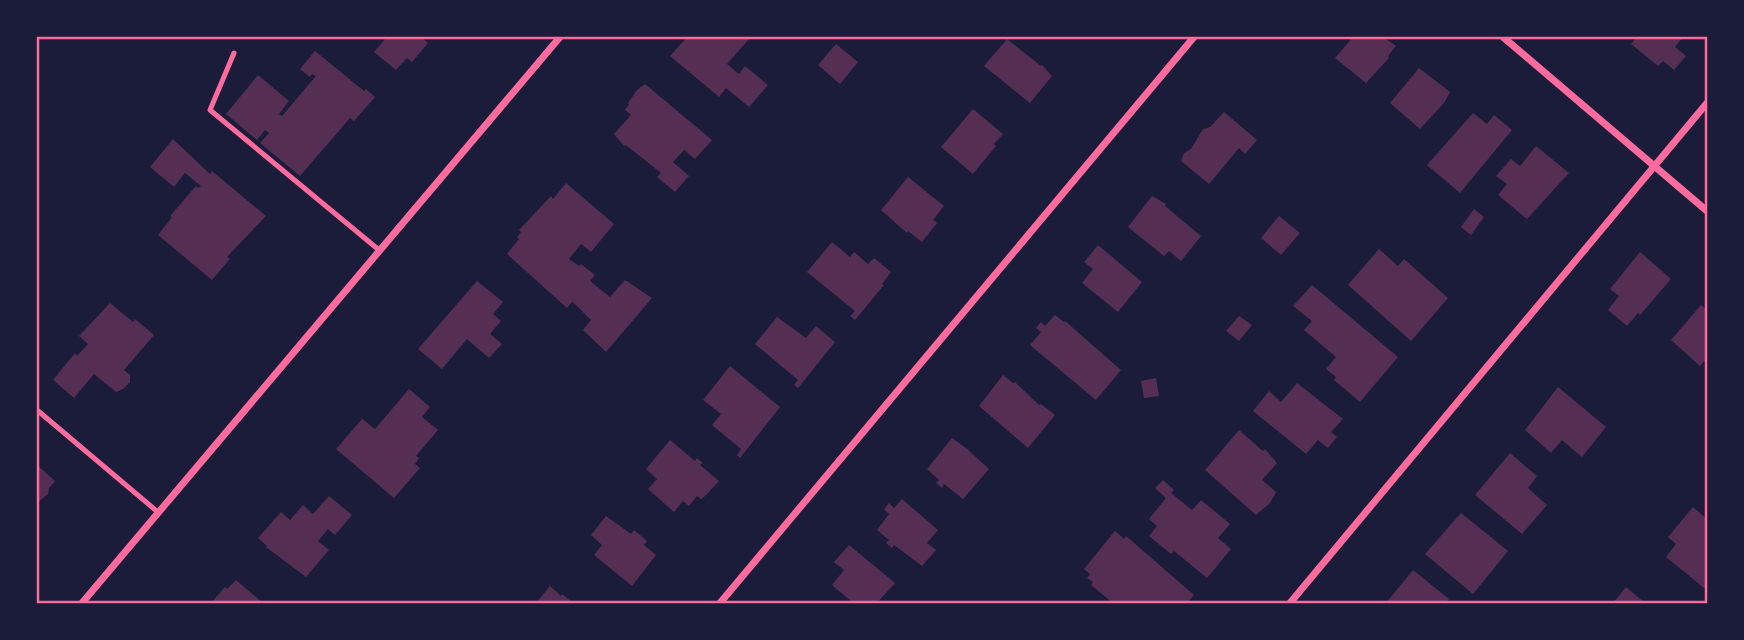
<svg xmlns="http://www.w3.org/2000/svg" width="1744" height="640" font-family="Mulish,sans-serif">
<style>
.building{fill:#542f53}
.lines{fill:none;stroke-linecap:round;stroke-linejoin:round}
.service{stroke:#ff6b9d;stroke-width:5}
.minor{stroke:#ff6b9d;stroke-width:7}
.neatline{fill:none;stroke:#ff6b9d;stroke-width:2.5}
</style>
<rect width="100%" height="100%" fill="#1b1b3a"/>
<g class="building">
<polygon points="383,37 421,37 428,43 412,62 407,58 396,70 374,52 385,39"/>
<polygon points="687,37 746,37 749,39 727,64 739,74 745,66 768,85 749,107 726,88 719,97 670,56"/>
<polygon points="1353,37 1383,37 1396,46 1388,56 1389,58 1366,83 1335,58"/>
<polygon points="1637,37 1683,37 1675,47 1686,56 1674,70 1663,61 1658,66 1631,44"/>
<polygon points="1007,39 1041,66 1042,65 1052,76 1030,103 984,66"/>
<polygon points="836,44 858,62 840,84 818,65"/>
<polygon points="315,51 364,91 366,89 375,97 354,121 350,118 300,176 260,143 269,133 265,130 257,140 226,114 258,75 289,101 279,114 282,116 316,76 312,74 310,77 300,69"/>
<polygon points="1419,68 1450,92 1444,103 1420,129 1390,103"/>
<polygon points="645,84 712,140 695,159 684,150 673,162 689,176 675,192 657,177 661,173 626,145 624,146 614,134 631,115 625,110 629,105 628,103 637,90"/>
<polygon points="973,109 1003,134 994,144 996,146 973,174 941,147"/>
<polygon points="1224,112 1257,140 1245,154 1239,148 1209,184 1181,161 1184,153 1191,149 1203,129 1210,127"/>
<polygon points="1473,113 1487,124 1494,115 1512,130 1460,193 1427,165"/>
<polygon points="173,139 210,174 212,171 266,216 227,257 230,259 212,280 158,235 172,217 170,216 196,186 198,188 201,186 185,173 174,187 150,167"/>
<polygon points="1536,146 1569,173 1527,219 1498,195 1507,184 1496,176 1511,159 1520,166"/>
<polygon points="908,177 944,206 933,220 937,223 922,242 908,231 907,233 881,210"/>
<polygon points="566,183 614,224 591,252 581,244 569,259 579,266 581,264 595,275 590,281 610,297 625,280 652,298 606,352 583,330 591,320 578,307 572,302 567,308 507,254 519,239 517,237 521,232 519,230 551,196 553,199"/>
<polygon points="1152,196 1166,204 1165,206 1201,236 1181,261 1169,251 1164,256 1128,227"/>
<polygon points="1474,209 1484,217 1471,235 1461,227"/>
<polygon points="1279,216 1300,233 1281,255 1261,238"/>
<polygon points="832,242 850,257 854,252 868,264 874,258 891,272 882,284 884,285 855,320 850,316 855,311 807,272"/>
<polygon points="1098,245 1142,282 1118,312 1082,283 1093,269 1084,262"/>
<polygon points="1379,249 1398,266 1404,259 1448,298 1411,341 1348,285"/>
<polygon points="1640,252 1671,279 1640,315 1638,313 1627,326 1608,310 1619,296 1610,289"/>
<polygon points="477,281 503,302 493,314 501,321 490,334 502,344 489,358 467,339 442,369 418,349"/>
<polygon points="1312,285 1398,357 1360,402 1334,380 1336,377 1326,369 1336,357 1304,330 1312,321 1293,306"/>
<polygon points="110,303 133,322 135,319 154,335 124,370 130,375 130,382 123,389 116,392 94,374 74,398 53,380 75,353 77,356 88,344 79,336"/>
<polygon points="1701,305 1707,310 1707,358 1700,366 1671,340"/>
<polygon points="1055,315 1064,322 1065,321 1121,370 1096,400 1030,345 1041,332 1036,328 1041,322 1045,326"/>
<polygon points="1239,316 1252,325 1239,341 1226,331"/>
<polygon points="777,317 806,338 816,326 835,342 798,388 794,385 798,380 755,344"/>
<polygon points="730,366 780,407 740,458 737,455 741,449 712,425 721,414 703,400"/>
<polygon points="1003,375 1013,383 1015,382 1039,405 1041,404 1055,415 1028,448 979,406"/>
<polygon points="1156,378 1159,396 1144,398 1141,381"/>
<polygon points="1297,383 1343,419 1331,432 1337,437 1328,448 1318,440 1306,454 1253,411 1269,391 1281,402"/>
<polygon points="1558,387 1606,427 1582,457 1562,440 1551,453 1525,430"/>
<polygon points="409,389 430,407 422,417 438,430 416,456 419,458 415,464 420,468 394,498 336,449 362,419 375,429"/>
<polygon points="1239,430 1263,451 1265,449 1277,463 1262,480 1276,492 1270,503 1256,515 1205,470"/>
<polygon points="952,438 966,448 989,469 963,499 944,484 942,488 936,483 939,480 927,469"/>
<polygon points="670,440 695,461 697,458 703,463 700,465 719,481 705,496 701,499 697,496 689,506 683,501 674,512 648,489 657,479 646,469"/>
<polygon points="1510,453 1537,476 1528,488 1547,505 1522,534 1475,495"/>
<polygon points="37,465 55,481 49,488 48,494 37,503"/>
<polygon points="1163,480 1174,490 1171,493 1192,510 1201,500 1230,524 1218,538 1231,549 1207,578 1174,551 1171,554 1149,536 1157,526 1149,519 1166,498 1155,488"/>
<polygon points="329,496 352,515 335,535 328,529 318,541 329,550 306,577 266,547 267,546 258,538 281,512 290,520 303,505 313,514"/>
<polygon points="902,499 938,530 927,543 936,550 922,566 894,545 892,548 886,543 889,540 877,530 889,514 884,509 889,503 894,508"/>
<polygon points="1693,507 1707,519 1707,585 1704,588 1666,557 1676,544 1668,537"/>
<polygon points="1461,513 1508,551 1473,594 1425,554"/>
<polygon points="606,516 631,534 634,530 647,541 644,545 656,555 632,586 594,555 602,545 591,535"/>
<polygon points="1115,531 1124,539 1126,536 1194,595 1187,603 1113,603 1091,585 1093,582 1087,578 1090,574 1084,569"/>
<polygon points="849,545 895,583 877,603 853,603 832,585 844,570 834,562"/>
<polygon points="1413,570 1449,599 1447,601 1450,603 1386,603"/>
<polygon points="236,580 262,602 260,603 211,603 225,587 227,589"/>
<polygon points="550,586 561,596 562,594 573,603 536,603"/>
<polygon points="1626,587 1645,603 1613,603"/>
</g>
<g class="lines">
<g class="service">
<polyline points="234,53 210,110 379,250"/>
<polyline points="37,410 159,513"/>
</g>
<g class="minor">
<polyline points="1503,37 1707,211"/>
<polyline points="82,603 560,37"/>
<polyline points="720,603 1194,37"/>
<polyline points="1290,603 1707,103"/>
</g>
</g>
<rect width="1744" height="640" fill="none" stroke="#1b1b3a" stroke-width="77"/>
<rect x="38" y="38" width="1668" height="564" class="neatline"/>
</svg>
